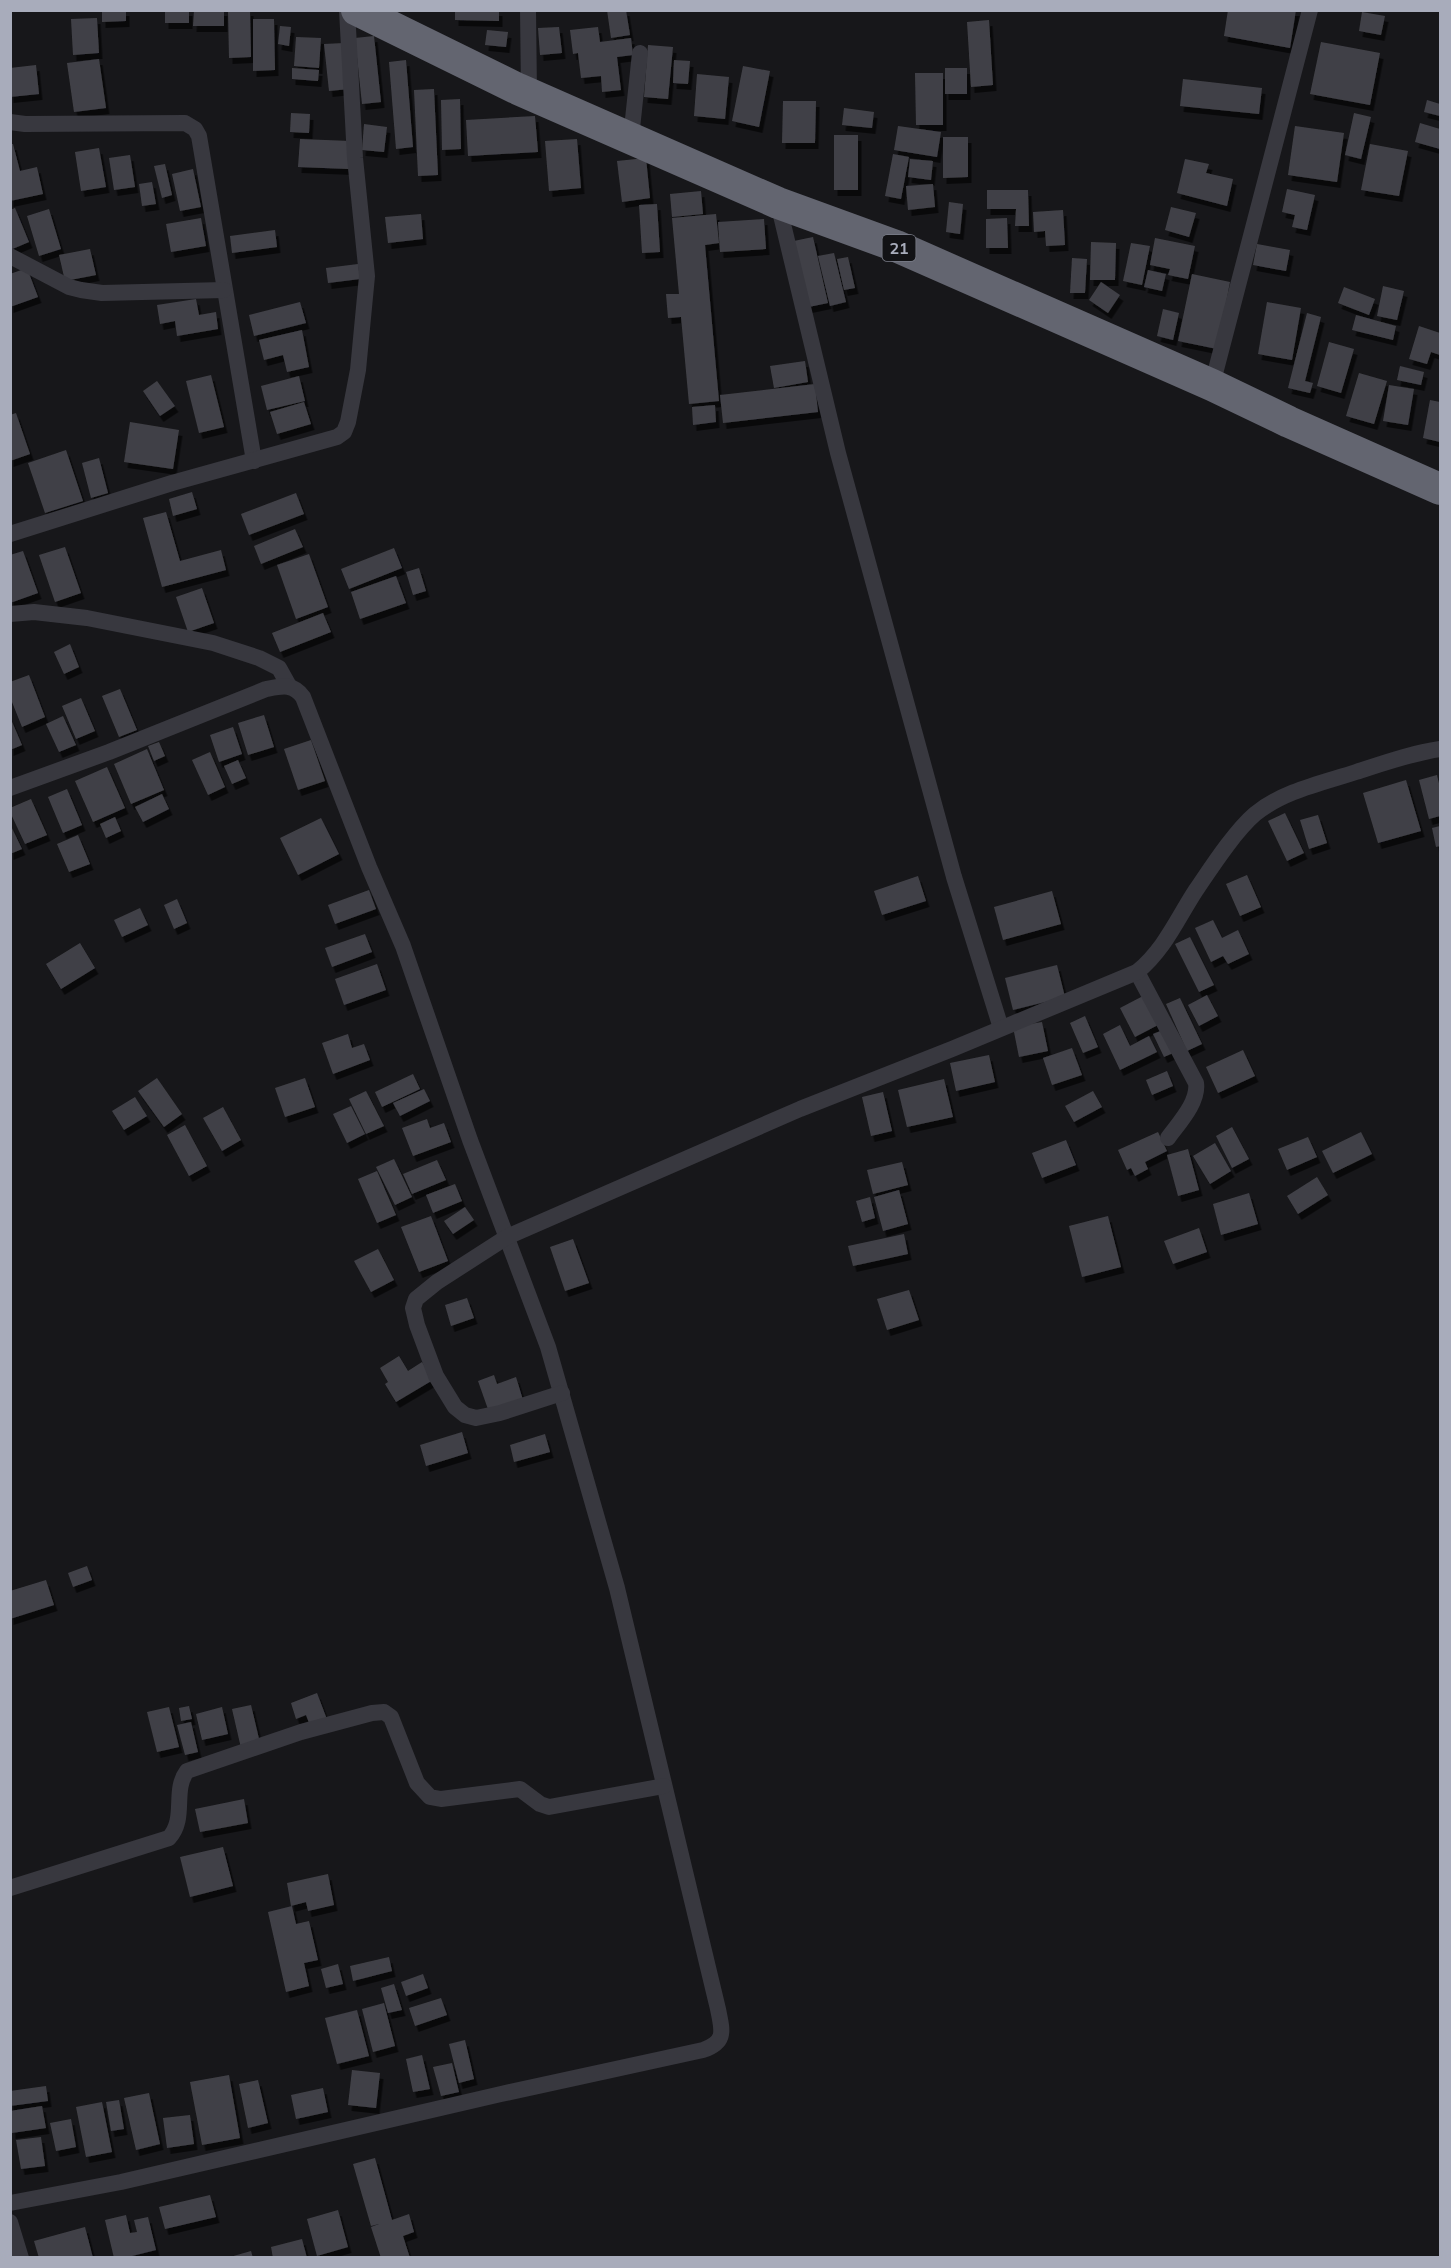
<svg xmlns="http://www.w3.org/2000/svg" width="1451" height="2268" font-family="Mulish,sans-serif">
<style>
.building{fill:#414147;filter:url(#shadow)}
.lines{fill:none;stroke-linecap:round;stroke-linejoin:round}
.street{stroke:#38383f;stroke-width:16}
.highway{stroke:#636570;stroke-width:32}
.labels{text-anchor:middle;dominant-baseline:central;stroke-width:6;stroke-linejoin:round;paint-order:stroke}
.shield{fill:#121215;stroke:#7b7e89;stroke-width:1.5}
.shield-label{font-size:16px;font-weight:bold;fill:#a8acbb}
</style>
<defs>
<filter id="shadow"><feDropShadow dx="3.5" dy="6" stdDeviation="0" flood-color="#0009"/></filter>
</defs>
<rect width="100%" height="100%" fill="#17171a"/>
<g class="building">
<polygon points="102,10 126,10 126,21 102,22"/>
<rect x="165" y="10" width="24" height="13"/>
<polygon points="194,10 224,10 224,26 193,26"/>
<polygon points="228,10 250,10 251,57 229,58"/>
<polygon points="455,10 499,10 499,21 455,20"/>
<polygon points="607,10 626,10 630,35 611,38"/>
<polygon points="1228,10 1296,10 1290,48 1224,36"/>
<polygon points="1362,12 1385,16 1381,35 1359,31"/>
<polygon points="97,18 99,53 73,55 71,19"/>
<polygon points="253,19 274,19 275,70 253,71"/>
<polygon points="989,20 993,85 971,87 967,22"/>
<polygon points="280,26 291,27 289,46 278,44"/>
<polygon points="559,27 562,53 540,55 538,28"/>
<polygon points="598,27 600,42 631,38 633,55 617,57 621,90 602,92 601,76 581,78 578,53 573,54 570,30"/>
<polygon points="487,30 508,32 506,47 485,45"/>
<polygon points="374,36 381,102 362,104 355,38"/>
<polygon points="296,37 321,38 319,68 294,66"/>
<polygon points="1321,42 1380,53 1370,105 1310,94"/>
<polygon points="344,43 349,89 329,91 324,44"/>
<polygon points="648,45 673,47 668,99 644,97"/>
<polygon points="99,59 106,108 74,112 67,63"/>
<polygon points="406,60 413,147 396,149 389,62"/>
<polygon points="674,60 690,61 688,84 673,83"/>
<polygon points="36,65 39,94 10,97 10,68"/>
<polygon points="743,66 770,71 759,127 732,121"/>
<polygon points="292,68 319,70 318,81 292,79"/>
<rect x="945" y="68" width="22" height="26"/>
<polygon points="915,73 943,73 943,125 916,125"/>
<polygon points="697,74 729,77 725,119 694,116"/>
<polygon points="1183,79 1262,88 1259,114 1180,106"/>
<polygon points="434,89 438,175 418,176 414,90"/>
<polygon points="460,99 461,149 442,150 441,100"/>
<polygon points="1427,100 1440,104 1440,116 1424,112"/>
<polygon points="783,101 816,101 815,143 782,143"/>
<polygon points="844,108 874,112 872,128 842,125"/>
<polygon points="291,113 310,114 309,133 290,132"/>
<polygon points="1354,113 1371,117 1361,159 1345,155"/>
<polygon points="535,116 538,152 468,156 466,120"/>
<polygon points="1420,123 1440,129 1440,149 1415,142"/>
<polygon points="364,124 387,127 384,152 362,150"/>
<polygon points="898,126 941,132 937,157 894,150"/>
<polygon points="1295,126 1344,133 1337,182 1288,175"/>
<rect x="834" y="135" width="24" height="55"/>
<polygon points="943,137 968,137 968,177 943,178"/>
<polygon points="300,139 350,141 349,169 298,167"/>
<polygon points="577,139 581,188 549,191 545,141"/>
<polygon points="10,144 13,144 20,171 37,167 43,194 10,201"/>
<polygon points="1370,144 1408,151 1399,196 1361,190"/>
<polygon points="99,148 106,187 81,191 75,152"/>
<polygon points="893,154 909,157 901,199 885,196"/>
<polygon points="130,155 135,187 114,190 109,158"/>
<polygon points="646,158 650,198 622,202 617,161"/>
<polygon points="910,159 933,161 931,180 908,177"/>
<polygon points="1185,159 1209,164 1206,173 1233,179 1227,206 1177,193"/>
<polygon points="165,164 172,195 162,198 154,166"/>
<polygon points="193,169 201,207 180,211 172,174"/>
<polygon points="152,182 156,204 142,206 139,184"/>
<polygon points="933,184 935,207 908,210 906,186"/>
<polygon points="1287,189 1315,195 1307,230 1292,227 1295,215 1282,212"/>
<polygon points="987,190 1028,190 1029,226 1015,226 1016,209 987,209"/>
<polygon points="701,191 703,214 672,217 670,194"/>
<polygon points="949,202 963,204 960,234 946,232"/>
<polygon points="657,204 660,252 642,253 639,205"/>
<polygon points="1171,207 1196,213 1189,237 1165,230"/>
<polygon points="15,208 29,242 10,250 10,210"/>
<polygon points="49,209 61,249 39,256 27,216"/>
<polygon points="1063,210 1065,245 1046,246 1045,231 1034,232 1033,212"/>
<polygon points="421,214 423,239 388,243 385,217"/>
<polygon points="716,214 719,243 705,245 719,401 689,404 681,317 668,318 666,294 679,294 672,218"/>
<polygon points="201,218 206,246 171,252 166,224"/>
<polygon points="1007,218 1008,248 986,248 986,219"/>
<polygon points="764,219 766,249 720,252 718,222"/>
<polygon points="275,230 277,247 232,253 230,236"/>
<polygon points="813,237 828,303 804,308 789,242"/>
<polygon points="1155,238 1195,246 1188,279 1168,275 1170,269 1150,265"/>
<polygon points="1091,242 1116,243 1115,280 1090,280"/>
<polygon points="1131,243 1150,246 1142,285 1123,281"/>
<polygon points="1257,244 1290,250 1286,271 1253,265"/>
<polygon points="90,249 96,275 65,281 59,255"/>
<polygon points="834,253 846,302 830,306 818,256"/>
<polygon points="848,257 855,288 844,290 837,259"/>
<polygon points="1072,258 1087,259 1085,293 1070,293"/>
<polygon points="358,264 360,279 328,283 326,268"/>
<polygon points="27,268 38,297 10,307 10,274"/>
<polygon points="1148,270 1166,274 1162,291 1144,287"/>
<polygon points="1192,274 1230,282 1217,349 1178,341"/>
<polygon points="1101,282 1120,295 1108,313 1089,300"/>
<polygon points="1383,286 1404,291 1397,320 1377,316"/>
<polygon points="1344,287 1375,299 1369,315 1338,303"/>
<polygon points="196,299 199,315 216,312 218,329 177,336 175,321 160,324 157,305"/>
<polygon points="300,302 306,323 254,336 249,315"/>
<polygon points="1267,302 1301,308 1292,360 1258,354"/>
<polygon points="1163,309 1179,313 1173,340 1157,336"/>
<polygon points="1307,313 1321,317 1305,381 1313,383 1310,393 1288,388"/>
<polygon points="1356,315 1396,326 1393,340 1352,330"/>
<polygon points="1419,326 1440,333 1440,355 1431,352 1427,364 1409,359"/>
<polygon points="302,330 309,367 287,372 283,355 264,360 259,340"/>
<polygon points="1329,342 1354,349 1341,393 1317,386"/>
<polygon points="805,361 808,382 774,388 770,366"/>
<polygon points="1400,366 1424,372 1421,385 1397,380"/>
<polygon points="1359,373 1387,381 1374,424 1346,416"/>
<polygon points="211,375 224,427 199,433 186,381"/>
<polygon points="299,376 305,401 267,410 261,386"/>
<polygon points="157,381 175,406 160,416 143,391"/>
<polygon points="815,384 818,412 723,423 720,395"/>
<polygon points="1389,385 1414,389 1408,425 1383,421"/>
<polygon points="1430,400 1440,402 1440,442 1423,438"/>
<polygon points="304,402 311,424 277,434 270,412"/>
<polygon points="715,405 716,422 693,425 692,407"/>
<polygon points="16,413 30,454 10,461 10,415"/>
<polygon points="130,422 179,430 173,469 124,462"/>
<polygon points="66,450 83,501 45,513 28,463"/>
<polygon points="99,458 108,493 91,498 82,463"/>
<polygon points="192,492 197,509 173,516 169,499"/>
<polygon points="296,493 304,514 249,535 241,514"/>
<polygon points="166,512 180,561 221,550 226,570 162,587 143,518"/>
<polygon points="295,529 303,547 261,564 254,546"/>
<polygon points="65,547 81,593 55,602 39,555"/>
<polygon points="394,548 402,568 349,589 341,569"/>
<polygon points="23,551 38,593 10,603 10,555"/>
<polygon points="309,554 328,607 296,619 277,565"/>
<polygon points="419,568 426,591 413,595 406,572"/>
<polygon points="396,576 406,603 360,619 351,592"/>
<polygon points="202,588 214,623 188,632 176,597"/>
<polygon points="323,613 331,632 280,652 272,633"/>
<polygon points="70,644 79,667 64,674 54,652"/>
<polygon points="29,675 45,717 22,727 10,697 10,682"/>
<polygon points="120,689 137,730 119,737 102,696"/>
<polygon points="81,698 95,731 76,739 62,706"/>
<polygon points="264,715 274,747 248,755 238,723"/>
<polygon points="63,716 76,745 59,752 46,724"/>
<polygon points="10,717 22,745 10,750"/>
<polygon points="233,727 242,754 219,762 210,735"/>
<polygon points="311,740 325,781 298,790 284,749"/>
<polygon points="159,742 165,756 154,761 148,746"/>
<polygon points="147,749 164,790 131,804 114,764"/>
<polygon points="210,752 225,787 208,795 192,760"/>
<polygon points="238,760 246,778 232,784 224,766"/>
<polygon points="107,767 125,808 93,822 75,781"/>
<polygon points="1437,775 1440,788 1440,816 1429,819 1419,780"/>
<polygon points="1406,780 1421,831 1378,843 1363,793"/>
<polygon points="67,789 82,825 63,833 48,797"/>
<polygon points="162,794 169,809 143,822 135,807"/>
<polygon points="31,799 47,835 25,844 10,812 10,808"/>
<polygon points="1285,813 1304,853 1287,861 1268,821"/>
<polygon points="1318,815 1327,843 1309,849 1300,820"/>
<polygon points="115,817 121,831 106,838 100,824"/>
<polygon points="321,818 339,854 298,875 280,838"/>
<polygon points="10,824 22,849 10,854"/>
<polygon points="1440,826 1440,846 1436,847 1432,828"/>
<polygon points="78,835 90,864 69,872 57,844"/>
<polygon points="1247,875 1261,907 1240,916 1226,884"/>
<polygon points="918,876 926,901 882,915 874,891"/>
<polygon points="369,890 376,909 335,924 328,905"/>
<polygon points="1052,891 1061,924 1003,940 994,907"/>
<polygon points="177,899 187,923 174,929 164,905"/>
<polygon points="140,908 148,925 122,937 114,920"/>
<polygon points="1213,920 1222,938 1238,930 1249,954 1228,964 1223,956 1211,962 1195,928"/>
<polygon points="365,934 372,952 332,967 325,948"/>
<polygon points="1190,937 1214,985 1199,992 1175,944"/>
<polygon points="80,943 95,968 61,989 46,964"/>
<polygon points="377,964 386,990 344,1005 335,979"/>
<polygon points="1057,965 1065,997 1013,1010 1005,978"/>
<polygon points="1207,995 1218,1016 1199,1026 1188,1005"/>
<polygon points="1143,996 1158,1025 1135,1037 1120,1008"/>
<polygon points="1180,998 1202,1044 1187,1051 1166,1004"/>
<polygon points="1085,1016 1098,1047 1083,1053 1070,1023"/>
<polygon points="1042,1022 1048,1051 1019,1057 1013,1027"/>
<polygon points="1120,1025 1130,1046 1149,1036 1157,1052 1120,1070 1103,1034"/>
<polygon points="1163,1030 1173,1053 1164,1057 1153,1034"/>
<polygon points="348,1034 352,1048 364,1044 370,1060 333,1074 322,1043"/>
<polygon points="1072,1048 1082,1075 1052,1085 1043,1058"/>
<polygon points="1243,1050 1255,1076 1218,1093 1206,1067"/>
<polygon points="989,1055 995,1082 956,1091 950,1063"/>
<polygon points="1167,1071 1173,1086 1152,1095 1146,1080"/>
<polygon points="413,1074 420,1089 382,1107 375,1092"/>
<polygon points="157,1078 182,1114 164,1127 138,1091"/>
<polygon points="305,1078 315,1107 285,1117 275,1088"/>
<polygon points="944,1079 953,1117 907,1127 898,1090"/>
<polygon points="424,1089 430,1101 400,1116 393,1103"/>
<polygon points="366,1091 384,1126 366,1134 349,1099"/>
<polygon points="1093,1091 1102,1107 1074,1122 1065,1106"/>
<polygon points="883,1092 892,1131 871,1136 862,1097"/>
<polygon points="135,1097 147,1116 124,1130 112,1111"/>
<polygon points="351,1106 365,1134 347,1143 333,1114"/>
<polygon points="223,1107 241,1140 222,1151 203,1118"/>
<polygon points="427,1119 430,1128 444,1123 451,1142 413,1156 402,1128"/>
<polygon points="185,1125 207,1166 189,1176 167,1135"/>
<polygon points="1232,1127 1249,1159 1232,1168 1216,1136"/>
<polygon points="1158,1132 1167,1151 1145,1162 1148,1169 1135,1176 1131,1168 1127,1170 1118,1150"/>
<polygon points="1361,1132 1372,1154 1333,1173 1322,1151"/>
<polygon points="1308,1137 1317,1157 1287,1170 1278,1149"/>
<polygon points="1066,1140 1076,1165 1042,1178 1032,1153"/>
<polygon points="1215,1143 1231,1171 1210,1184 1193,1156"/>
<polygon points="1188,1149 1199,1190 1178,1196 1167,1155"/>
<polygon points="394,1159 412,1197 395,1205 376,1167"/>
<polygon points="437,1160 446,1180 412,1194 403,1174"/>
<polygon points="902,1162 908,1185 873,1194 867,1170"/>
<polygon points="377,1171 396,1215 377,1223 358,1179"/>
<polygon points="1317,1177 1328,1195 1298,1214 1287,1196"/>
<polygon points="455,1184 462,1201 433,1213 426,1195"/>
<polygon points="899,1190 908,1224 883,1231 874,1197"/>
<polygon points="1249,1193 1258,1224 1221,1235 1213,1204"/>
<polygon points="870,1197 875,1218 862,1222 856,1201"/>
<polygon points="465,1207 474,1220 453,1234 444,1221"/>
<polygon points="431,1216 448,1261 419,1272 401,1227"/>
<polygon points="1108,1216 1121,1267 1082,1277 1069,1226"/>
<polygon points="1199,1228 1207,1252 1173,1264 1164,1241"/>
<polygon points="904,1234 908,1254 853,1266 848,1246"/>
<polygon points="573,1239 589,1283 565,1291 550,1247"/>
<polygon points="378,1249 394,1280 371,1292 354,1261"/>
<polygon points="909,1290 919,1320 887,1330 877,1299"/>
<polygon points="467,1298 474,1318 451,1326 445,1305"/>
<polygon points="399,1356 408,1371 422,1362 433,1380 396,1402 385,1384 388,1382 380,1368"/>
<polygon points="494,1375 497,1384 516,1377 523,1400 489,1412 478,1381"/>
<polygon points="462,1432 468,1453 426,1466 420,1445"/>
<polygon points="545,1434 550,1452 514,1462 510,1445"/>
<polygon points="87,1566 92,1580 73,1587 68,1573"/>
<polygon points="46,1580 54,1605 10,1619 10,1591"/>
<polygon points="317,1693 328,1722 311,1728 306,1715 296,1719 291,1703"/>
<polygon points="251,1705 260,1743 241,1748 232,1709"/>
<polygon points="189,1706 192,1719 181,1721 179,1708"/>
<polygon points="169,1707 179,1747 157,1752 147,1712"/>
<polygon points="222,1707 228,1734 202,1740 196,1714"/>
<polygon points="191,1722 198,1752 185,1755 177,1725"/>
<polygon points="244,1799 248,1823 200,1832 195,1809"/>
<polygon points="223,1847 233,1886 190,1897 180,1857"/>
<polygon points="328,1874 334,1905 308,1911 306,1902 291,1906 287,1883"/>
<polygon points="292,1906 296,1924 309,1921 318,1960 304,1963 309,1986 286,1992 268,1912"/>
<polygon points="389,1957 392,1971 353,1981 350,1966"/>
<polygon points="338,1964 343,1984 326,1988 321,1969"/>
<polygon points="423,1974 428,1988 406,1996 401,1982"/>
<polygon points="394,1984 402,2010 388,2013 381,1988"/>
<polygon points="441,1998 447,2015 415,2026 409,2008"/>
<polygon points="384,2003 395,2046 373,2052 362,2009"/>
<polygon points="357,2010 369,2056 337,2064 325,2018"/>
<polygon points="465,2040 474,2079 459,2083 449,2044"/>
<polygon points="422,2055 430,2089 413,2092 406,2059"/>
<polygon points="452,2063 459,2092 441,2096 433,2067"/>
<polygon points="352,2070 380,2073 376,2108 348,2105"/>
<polygon points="229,2075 240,2138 202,2145 190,2082"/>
<polygon points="258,2080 268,2123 248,2128 239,2084"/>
<polygon points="46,2086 48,2101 10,2106 10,2091"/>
<polygon points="323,2088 328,2112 296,2119 291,2095"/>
<polygon points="149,2093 160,2144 136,2150 124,2098"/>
<polygon points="119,2100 124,2129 111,2131 106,2102"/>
<polygon points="102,2102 112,2152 86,2157 76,2107"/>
<polygon points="42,2106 46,2128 12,2133 10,2111"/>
<polygon points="190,2115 194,2144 167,2148 163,2118"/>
<polygon points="71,2119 76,2147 56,2151 50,2123"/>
<polygon points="41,2137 45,2166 21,2169 16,2140"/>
<polygon points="375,2158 392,2220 409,2214 414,2232 403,2236 410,2258 381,2258 371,2227 379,2224 371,2226 353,2164"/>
<polygon points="210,2195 216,2217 165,2229 159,2207"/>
<polygon points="338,2210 348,2247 317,2256 307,2219"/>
<polygon points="126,2215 130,2233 137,2232 134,2220 148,2217 156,2250 124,2258 114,2258 105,2220"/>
<polygon points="85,2227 93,2258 39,2258 34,2241"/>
<polygon points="302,2239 307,2258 273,2258 271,2247"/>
<polygon points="251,2251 253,2258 230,2258 230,2257"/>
</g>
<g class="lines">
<g class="street">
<polyline points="528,10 529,93"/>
<polyline points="10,122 25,124 185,123 195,129 199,136 254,461"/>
<polyline points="631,138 640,53"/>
<polyline points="778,203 838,453 954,877 1001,1028"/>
<polyline points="10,256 69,287 81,290 102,293 224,290"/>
<polyline points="1212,385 1310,10"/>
<polyline points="10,534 172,483 337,437 344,432 348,422 358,370 367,276 355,158 347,10"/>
<polyline points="10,614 34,612 87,618 213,643 259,658 279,668 289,686"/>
<path d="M 10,788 L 109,752 L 266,689 C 282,686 293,683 303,697 L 369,867 L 403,946 L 470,1140 L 548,1347 L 617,1588 L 718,2009 C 722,2030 727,2042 703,2050 L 501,2094 L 121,2182 L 10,2203"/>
<path d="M 1137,972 L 1196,1083 C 1199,1102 1178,1124 1168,1138"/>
<path d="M 562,1393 L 500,1413 L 476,1418 L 465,1415 L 455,1407 L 436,1376 L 417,1325 L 413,1308 L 416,1299 L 437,1282 L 507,1237 L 800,1109 L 952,1049 L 1137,972 C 1165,949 1177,919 1196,890 C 1211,868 1235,831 1255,814 C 1283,791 1322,783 1356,772 C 1384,763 1412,753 1440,749"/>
<path d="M 10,1888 L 169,1838 C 187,1818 172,1791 187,1771 L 301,1732 L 372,1713 L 384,1712 L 391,1717 L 417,1783 L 430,1797 L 441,1799 L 520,1789 L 540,1804 L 549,1807 L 664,1786"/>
<polyline points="10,2222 21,2258"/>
</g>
<polyline class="highway" points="357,10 518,89 778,203 896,246 1212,385 1289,422 1440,489"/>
</g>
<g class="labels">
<rect class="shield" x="882.5" y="235" width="33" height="26" rx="4.5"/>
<g class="shield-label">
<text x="899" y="248">21</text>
</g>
</g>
<rect width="1451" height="2268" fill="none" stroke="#a8acbb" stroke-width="24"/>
</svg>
